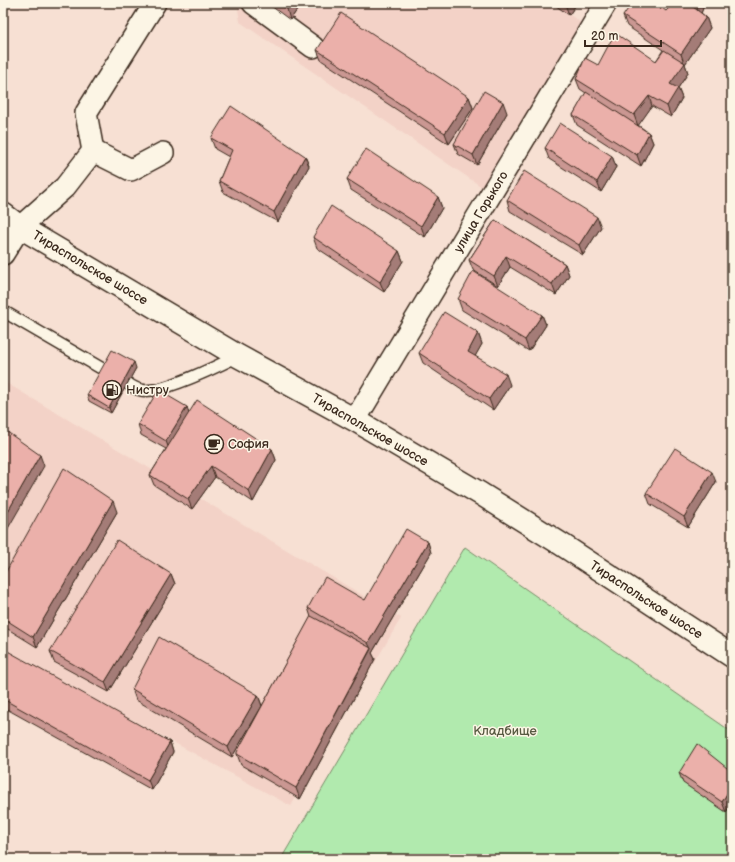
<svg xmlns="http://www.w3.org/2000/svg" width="735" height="862" font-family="'Balsamiq Sans',sans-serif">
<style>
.built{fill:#f3d2c7}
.green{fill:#b1eaae;stroke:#768a66}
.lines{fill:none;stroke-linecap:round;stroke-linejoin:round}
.lane-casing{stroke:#3b2a1e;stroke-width:14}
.street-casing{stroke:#3b2a1e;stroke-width:24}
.primary-casing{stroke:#3b2a1e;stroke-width:25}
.lane{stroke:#fcf5e5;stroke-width:11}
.street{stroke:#fcf5e5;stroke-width:21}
.primary{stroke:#fcf5e5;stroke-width:22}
.wall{fill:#ca9792;stroke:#3b2a1e}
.shaded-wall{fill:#a47b77;stroke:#3b2a1e}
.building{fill:#ebb0aa;stroke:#3b2a1e}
.labels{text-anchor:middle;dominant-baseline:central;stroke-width:3;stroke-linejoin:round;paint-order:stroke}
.street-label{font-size:13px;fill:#3b2a1e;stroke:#fcf5e5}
.poi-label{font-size:13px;fill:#3b2a1e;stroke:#fcf5e5;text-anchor:start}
.park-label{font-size:13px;fill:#585a42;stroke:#fcf5e5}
</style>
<rect width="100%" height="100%" fill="#f7e0d3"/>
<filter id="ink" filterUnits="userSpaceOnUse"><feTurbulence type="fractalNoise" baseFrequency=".025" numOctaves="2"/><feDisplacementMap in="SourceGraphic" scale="8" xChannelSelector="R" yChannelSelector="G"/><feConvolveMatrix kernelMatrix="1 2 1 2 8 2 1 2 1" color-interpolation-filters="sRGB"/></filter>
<g filter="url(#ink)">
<g class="built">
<polygon points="237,3 553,3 583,24 482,187 240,22"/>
<polygon points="3,381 401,618 291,806 3,650"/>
</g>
<polygon class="green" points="465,547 732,732 732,859 281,859"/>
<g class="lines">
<defs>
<g id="lane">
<polyline points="3,311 106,371"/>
<path d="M 127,383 C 131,386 136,389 141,390 C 159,395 220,365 238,356"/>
</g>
<g id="street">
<polyline points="155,3 86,113 93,151 131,170 163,153"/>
<polyline points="253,3 313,47"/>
<polyline points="3,254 20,227 65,187 93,151"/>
<polyline points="355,420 606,3"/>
</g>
<polyline id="primary" points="3,214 20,227 238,356 355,420 481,494 561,544 732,656"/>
</defs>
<use href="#lane" class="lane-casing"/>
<use href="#street" class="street-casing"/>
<use href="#primary" class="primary-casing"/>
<use href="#lane" class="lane"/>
<use href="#street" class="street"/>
<use href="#primary" class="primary"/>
</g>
<g class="wall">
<polygon points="267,3 302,3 290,20"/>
<polygon points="552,3 577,3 569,15"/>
<polygon points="674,3 705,3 701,13 706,17 710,28 685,64 688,73 678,88 682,98 671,117 652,106 638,125 649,133 653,143 641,166 577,125 573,115 586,93 580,89 576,79 598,65 656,61 663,50 627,26 623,16 666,11"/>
<polygon points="317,50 469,97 473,108 449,144 321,60"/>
<polygon points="507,113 477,165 458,154 454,144"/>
<polygon points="211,138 305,156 309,166 278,222 223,192 219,181 229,157 215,149"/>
<polygon points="545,148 612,156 616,167 601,192 549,159"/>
<polygon points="347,179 438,197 442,208 425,237 351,190"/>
<polygon points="507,200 601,227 583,255 510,211"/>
<polygon points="495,220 565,264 569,275 556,295 510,267 498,286 473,270 469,260"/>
<polygon points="313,237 399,251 403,261 384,292 317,248"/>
<polygon points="458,299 542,315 546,325 529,351 462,310"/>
<polygon points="478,333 482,344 475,356 510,385 493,410 423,363 419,353"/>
<polygon points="136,368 111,413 89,401 87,395"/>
<polygon points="187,407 189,414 272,449 276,460 253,502 215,477 192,509 154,485 150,475 166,449 141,435 138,424"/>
<polygon points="716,482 688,527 650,504 646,493"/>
<polygon points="117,512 37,647 3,626 3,577"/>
<polygon points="428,542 431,553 372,653 375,659 300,799 241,765 237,754 261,707 232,757 136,700 132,689 258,695 262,706 311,617 308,608 365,600"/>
<polygon points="171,574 175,584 109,692 54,662 50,651"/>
<polygon points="3,652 170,742 173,752 152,790 3,707"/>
<polygon points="732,772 732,803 726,812 683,783 679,773"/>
</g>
<g class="shaded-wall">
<polygon points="291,3 302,3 290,20 287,9"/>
<polygon points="566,3 577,3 569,15 565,4"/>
<polygon points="697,3 705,3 700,16 696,5"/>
<polygon points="706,17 710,28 685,64 688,73 678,88 682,98 671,117 667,106 670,84 684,63 681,54"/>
<polygon points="649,96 652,106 638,126 634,115"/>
<polygon points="469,97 473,108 449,144 445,133"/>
<polygon points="503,102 507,113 477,165 473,155"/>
<polygon points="649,133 653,143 641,166 637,155"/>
<polygon points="305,156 309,166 278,222 274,212"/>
<polygon points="612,156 616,167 601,192 597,182"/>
<polygon points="438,197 442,208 425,237 421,226"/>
<polygon points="597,217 601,227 583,255 579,245"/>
<polygon points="399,251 403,261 384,292 380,282"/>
<polygon points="506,256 510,267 498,286 494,276"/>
<polygon points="565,264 569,275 556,295 552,284"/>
<polygon points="542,315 546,325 529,351 525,340"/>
<polygon points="478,333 482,344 472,362 468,352"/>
<polygon points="134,362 136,368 111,413 109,408"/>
<polygon points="506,374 510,385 493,410 489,399"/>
<polygon points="187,407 190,418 170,452 166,441"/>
<polygon points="272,449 276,460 253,502 249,491"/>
<polygon points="40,455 44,466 3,537 3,520"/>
<polygon points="211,466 215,477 192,509 188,499"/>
<polygon points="712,472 716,482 688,527 684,517"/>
<polygon points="113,501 117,512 37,647 33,637"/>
<polygon points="428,542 431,553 372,653 375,659 300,799 296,788 371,649 368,643"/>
<polygon points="171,574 175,584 109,692 105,682"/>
<polygon points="258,695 262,706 232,757 228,747"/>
<polygon points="170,742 173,752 152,790 148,780"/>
<polygon points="732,785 732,803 726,812 722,802"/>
</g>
<g class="building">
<polygon points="278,3 291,3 287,9"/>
<polygon points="632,3 655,3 666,11 674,3 688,3 706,17 681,54 623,16"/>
<polygon points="341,13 469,97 445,133 317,50"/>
<polygon points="615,33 656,61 664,50 685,63 670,84 678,88 667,106 649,96 634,115 576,79 585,58 598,65"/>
<polygon points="484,91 503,102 473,155 454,144"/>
<polygon points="586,92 649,133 637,155 573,115"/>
<polygon points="231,106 305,156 274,212 219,181 232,150 211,138"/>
<polygon points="560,123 612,156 597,182 545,148"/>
<polygon points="366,149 438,197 421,226 347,179"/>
<polygon points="524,171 597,217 579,245 507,200"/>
<polygon points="331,206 399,251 380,282 313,237"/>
<polygon points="495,220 565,264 552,284 506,256 494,276 469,260"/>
<polygon points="473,271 542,315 525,340 458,299"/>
<polygon points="444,312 478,333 468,352 506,374 489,399 419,353"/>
<polygon points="112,350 134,362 109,408 87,395"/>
<polygon points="158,390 187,407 166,441 138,424"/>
<polygon points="197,400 272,449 249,491 211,466 188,499 150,475"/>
<polygon points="3,429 40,455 3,520"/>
<polygon points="675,448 712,472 684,517 646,493"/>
<polygon points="64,468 113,501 33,637 3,618 3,577"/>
<polygon points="406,529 428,542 368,643 308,608 325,577 365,600"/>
<polygon points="117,540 171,574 105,682 50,651"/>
<polygon points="311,616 371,648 296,788 237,754 237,752"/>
<polygon points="159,637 258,695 228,747 132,689"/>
<polygon points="4,649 170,742 148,780 3,699 3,652"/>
<polygon points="697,744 732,772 732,785 722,802 679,773"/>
</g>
</g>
<defs>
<symbol id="fuel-ring" viewBox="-11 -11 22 22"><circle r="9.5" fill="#fcf5e5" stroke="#3b2a1e" stroke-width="1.5"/><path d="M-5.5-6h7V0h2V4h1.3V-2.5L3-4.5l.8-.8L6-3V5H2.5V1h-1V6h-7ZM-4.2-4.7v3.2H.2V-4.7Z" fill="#3b2a1e"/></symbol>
<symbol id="cafe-ring" viewBox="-11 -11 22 22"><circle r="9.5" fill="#fcf5e5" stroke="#3b2a1e" stroke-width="1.5"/><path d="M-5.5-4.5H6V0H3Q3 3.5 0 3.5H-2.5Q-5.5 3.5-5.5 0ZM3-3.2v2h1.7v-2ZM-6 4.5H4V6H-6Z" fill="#3b2a1e"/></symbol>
</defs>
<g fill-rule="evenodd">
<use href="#fuel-ring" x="101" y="379" width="22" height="22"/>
<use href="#cafe-ring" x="203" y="433" width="22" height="22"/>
</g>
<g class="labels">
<g class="street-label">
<text transform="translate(481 212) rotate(-59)">улица Горького</text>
<text transform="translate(90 268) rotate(31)">Тираспольское шоссе</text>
<text transform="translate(370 430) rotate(30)">Тираспольское шоссе</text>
<text transform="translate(646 600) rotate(33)">Тираспольское шоссе</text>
</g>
<g class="poi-label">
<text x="126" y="390">Нистру</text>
<text x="228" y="444">София</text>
</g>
<g class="park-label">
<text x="505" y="731">Кладбище</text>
</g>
</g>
<rect width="735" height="862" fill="none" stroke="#fcf5e5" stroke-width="16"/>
<rect x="8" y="8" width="719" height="846" fill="none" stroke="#3b2a1e" stroke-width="1.5" filter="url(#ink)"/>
<path d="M585 40v6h76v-6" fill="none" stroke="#3b2a1e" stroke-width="2"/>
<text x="591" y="40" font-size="12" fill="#3b2a1e" stroke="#fcf5e5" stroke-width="3" paint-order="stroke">20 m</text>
</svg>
